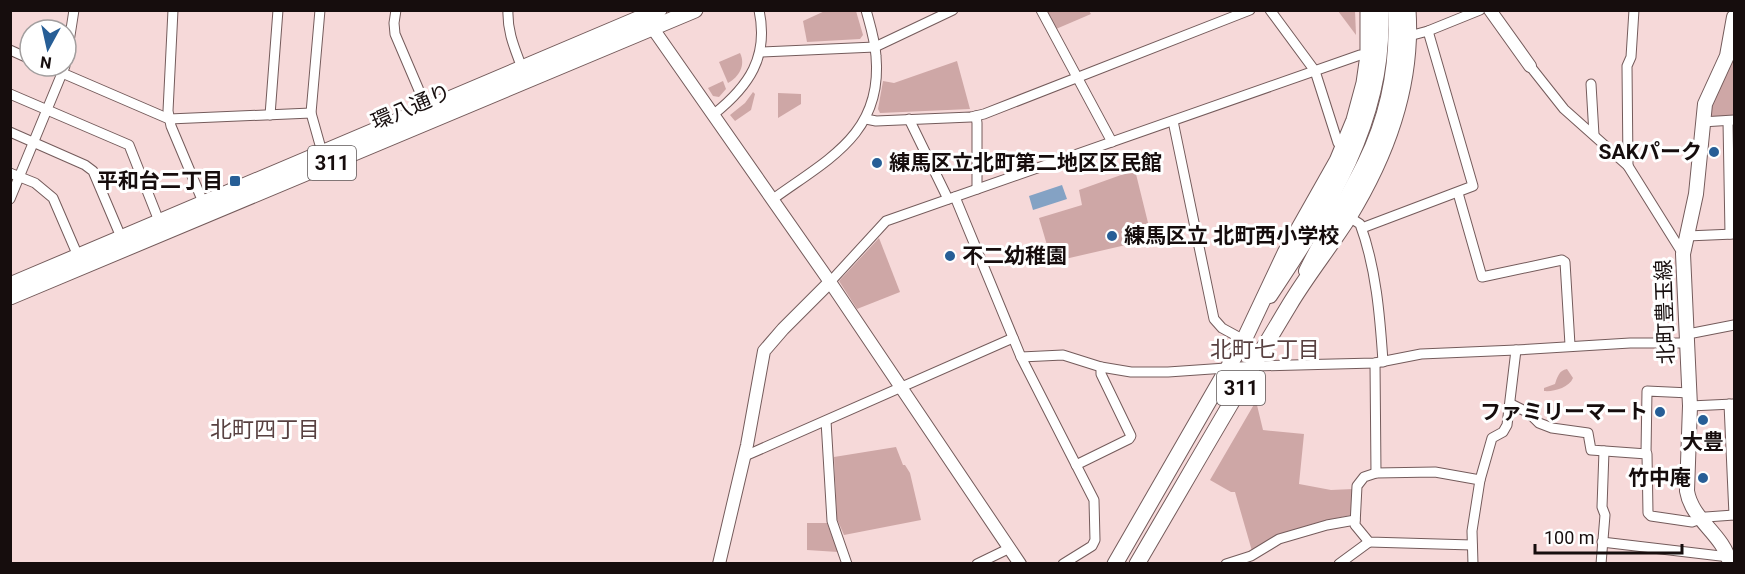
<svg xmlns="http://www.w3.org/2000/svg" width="1745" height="574" font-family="Roboto,'Noto Sans JP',sans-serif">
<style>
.green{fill:#cea7a6}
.water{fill:#84a2c4}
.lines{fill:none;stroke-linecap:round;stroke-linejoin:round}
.minor-casing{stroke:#745b5b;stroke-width:11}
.tertiary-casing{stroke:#745b5b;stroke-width:14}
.secondary-casing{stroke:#745b5b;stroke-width:16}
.primary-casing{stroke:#745b5b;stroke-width:17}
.minor{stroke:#fff;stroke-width:9}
.tertiary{stroke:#fff;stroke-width:12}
.secondary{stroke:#fff;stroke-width:14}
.primary{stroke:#fff;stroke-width:15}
.poi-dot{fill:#275e96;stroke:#fff;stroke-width:2}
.labels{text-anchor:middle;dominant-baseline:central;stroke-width:6;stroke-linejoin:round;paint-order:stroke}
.shield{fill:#fff;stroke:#5c5656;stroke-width:1.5}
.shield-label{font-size:20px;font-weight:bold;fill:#160d0d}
.street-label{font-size:21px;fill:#160d0d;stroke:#fff}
.poi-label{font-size:21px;font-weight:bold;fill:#160d0d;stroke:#fff;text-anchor:end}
.neighbourhood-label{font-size:22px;fill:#584141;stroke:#fff}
</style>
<rect width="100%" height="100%" fill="#f6d9d9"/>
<g class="green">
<polygon points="827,10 856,11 863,35 860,39 807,42 803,21"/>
<polygon points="1047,11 1089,11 1091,14 1056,29"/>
<polygon points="1338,11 1355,11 1356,35"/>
<polygon points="1734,38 1734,118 1712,119 1707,113"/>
<path d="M 740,53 C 746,65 739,77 728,83 L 719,62 Z"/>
<polygon points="957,61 970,109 880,113 878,109 883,81 894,83"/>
<polygon points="723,81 726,89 719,97 713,96 708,88"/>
<polygon points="753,92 755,94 751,110 735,121 730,115 745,103"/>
<polygon points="778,93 801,94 801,104 778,118"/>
<polygon points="1135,170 1152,239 1052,262 1039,218 1082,205 1079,190"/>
<polygon points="879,238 900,292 857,309 839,281"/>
<path d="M 1567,369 L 1573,378 C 1569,388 1553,392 1544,391 L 1544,388 L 1555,384 C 1557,378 1559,370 1567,369 Z"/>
<polygon points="1256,401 1263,430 1304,434 1299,484 1331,490 1353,489 1351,515 1327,520 1277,535 1252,551 1235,492 1231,492 1210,480"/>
<polygon points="896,447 903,465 905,465 910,473 921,520 844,535 837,519 834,457"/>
<polygon points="807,523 827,523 838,552 807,550"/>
</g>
<polygon class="water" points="1062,185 1067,199 1033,210 1029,196"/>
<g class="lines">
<defs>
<g id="minor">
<polyline points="173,10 168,111 171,126 203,202"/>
<polyline points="320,10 311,113 322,152"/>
<polyline points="396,10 394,23 395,34 427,109"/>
<path d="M 508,10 C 507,32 515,49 522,68"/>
<polyline points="1041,10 1112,142"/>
<polyline points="1270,10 1315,71 1338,143 1344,145"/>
<polyline points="1409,36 1428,31 1480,10"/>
<polyline points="10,50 30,59"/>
<polyline points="760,52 875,47 953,10"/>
<polyline points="66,61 74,10"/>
<polyline points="46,66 169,119 311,113"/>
<polyline points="1530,66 1564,109 1628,166 1683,254"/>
<polyline points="1591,84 1594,135"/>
<polyline points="10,94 129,145 159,221"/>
<path d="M 714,114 C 749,86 769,57 759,10"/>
<polyline points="270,115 278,10"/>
<polyline points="976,116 977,123 977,189"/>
<polyline points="866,119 876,121 971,117 984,114 1250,10"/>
<polyline points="909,119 948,199"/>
<polyline points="1173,121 1214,319 1222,328 1244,340"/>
<polyline points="1728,121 1730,234"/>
<polyline points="1702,122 1734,120"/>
<polyline points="10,132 85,165 93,171 121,237"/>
<polyline points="1628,166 1627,66 1631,57 1634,10"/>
<polyline points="10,173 35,183 53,198 78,256"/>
<polyline points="1458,193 1482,277 1562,260 1565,262 1570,345"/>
<polyline points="955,197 1021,357 1094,500 1095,540 1092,546 1063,564"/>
<polyline points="10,199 65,66"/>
<path d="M 773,199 C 828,159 883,134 876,56 C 875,40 870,25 866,10"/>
<path d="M 1349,217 L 1360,224 C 1376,267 1380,316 1383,362"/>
<polyline points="1362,228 1473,186 1428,31"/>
<polyline points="1687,236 1734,234"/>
<polyline points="830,282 886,221 1360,55 1368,55"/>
<polyline points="1688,334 1734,325"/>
<polyline points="1021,357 1063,355 1101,367 1131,372 1168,372 1255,366 1375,363 1421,354 1516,350 1630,343 1688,343"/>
<polyline points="1375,363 1376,473"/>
<polyline points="1511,404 1529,413 1539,423 1552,428 1588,433 1591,450 1647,454 1648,513 1651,516 1692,522 1706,517 1734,515"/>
<polyline points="1729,404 1734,515"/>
<polyline points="1690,406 1733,404"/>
<polyline points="826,421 832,521 847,564"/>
<polyline points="1646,453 1647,391 1690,393"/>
<polyline points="745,456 1013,338"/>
<polyline points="1076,465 1129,439 1131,436 1101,374 1101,367"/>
<polyline points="1602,542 1729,557"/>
<polyline points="1472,545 1369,542 1355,525 1357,486 1364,477 1376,473 1435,472 1480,480"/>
<polyline points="977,564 1010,548"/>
<polyline points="1226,564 1251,556 1279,539 1327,525 1355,520"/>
<polyline points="1339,564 1369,542"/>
<polyline points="1473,564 1472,531 1480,480 1492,438 1503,432 1507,425 1516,350"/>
<polyline points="1601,564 1605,515 1602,507 1604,451"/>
</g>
<g id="tertiary">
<polyline points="1490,10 1530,66"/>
<polyline points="649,23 830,282 1020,564"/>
<polyline points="719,564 747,445 764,351 783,329 830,282"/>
</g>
<g id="secondary">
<path d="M 1306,271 C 1324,234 1347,199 1365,162 C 1388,115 1398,62 1395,10"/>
<path d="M 1270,296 C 1327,210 1387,119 1381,10"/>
<path d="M 1730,564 C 1724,534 1692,521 1687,491 L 1690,406 L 1683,254 L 1696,194 L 1705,104 L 1727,56 L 1734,17"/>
</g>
<g id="primary">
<polyline points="10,285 659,10"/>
<polyline points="10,297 695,10"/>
<polyline points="1115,564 1244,340 1285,253 1337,161 1354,120 1364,83 1368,55 1368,10"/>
<path d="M 1137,564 C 1188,477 1238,390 1290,304 C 1308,274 1330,247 1349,217 C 1387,155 1413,84 1408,10"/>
</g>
</defs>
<use href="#minor" class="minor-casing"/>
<use href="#tertiary" class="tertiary-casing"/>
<use href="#secondary" class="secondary-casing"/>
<use href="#primary" class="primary-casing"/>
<use href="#minor" class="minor"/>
<use href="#tertiary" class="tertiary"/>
<use href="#secondary" class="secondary"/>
<use href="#primary" class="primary"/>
</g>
<g class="poi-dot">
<circle cx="1714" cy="152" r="6"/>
<circle cx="877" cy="163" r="6"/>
<rect x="229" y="175" width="12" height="12" rx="3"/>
<circle cx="1112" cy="236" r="6"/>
<circle cx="950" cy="256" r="6"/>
<circle cx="1660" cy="412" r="6"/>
<circle cx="1703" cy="420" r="6"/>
<circle cx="1703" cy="478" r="6"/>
</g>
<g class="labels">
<g class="shield">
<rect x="308" y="146" width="48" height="34" rx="4.5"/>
<rect x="1217" y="371" width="48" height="34" rx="4.5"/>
</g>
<g class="shield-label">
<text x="332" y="163">311</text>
<text x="1241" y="388">311</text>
</g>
<g class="street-label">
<text transform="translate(411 107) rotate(-23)">環八通り</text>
<text transform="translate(1665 312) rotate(-92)">北町豊玉線</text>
</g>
<g class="poi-label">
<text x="1702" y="152">SAKパーク</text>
<text x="889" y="163" text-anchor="start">練馬区立北町第二地区区民館</text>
<text x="223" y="181">平和台二丁目</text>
<text x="1124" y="236" text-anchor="start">練馬区立 北町西小学校</text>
<text x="962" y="256" text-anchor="start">不二幼稚園</text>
<text x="1648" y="412">ファミリーマート</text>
<text x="1703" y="442" text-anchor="middle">大豊</text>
<text x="1691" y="478">竹中庵</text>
</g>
<g class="neighbourhood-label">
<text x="1265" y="349">北町七丁目</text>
<text x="265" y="429">北町四丁目</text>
</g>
</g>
<rect width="1745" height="574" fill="none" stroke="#160d0d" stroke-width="24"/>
<g transform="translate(48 48) rotate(188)"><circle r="28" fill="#ffffff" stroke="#a29e9e" stroke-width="1.5"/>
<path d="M0-4.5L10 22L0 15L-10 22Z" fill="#275e96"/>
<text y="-9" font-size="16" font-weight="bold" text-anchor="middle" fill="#160d0d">N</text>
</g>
<path d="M1535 544v9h147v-9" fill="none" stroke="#160d0d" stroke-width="3"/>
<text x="1544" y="544" font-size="18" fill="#160d0d" stroke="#ffffff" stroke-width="4.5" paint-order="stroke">100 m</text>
</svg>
